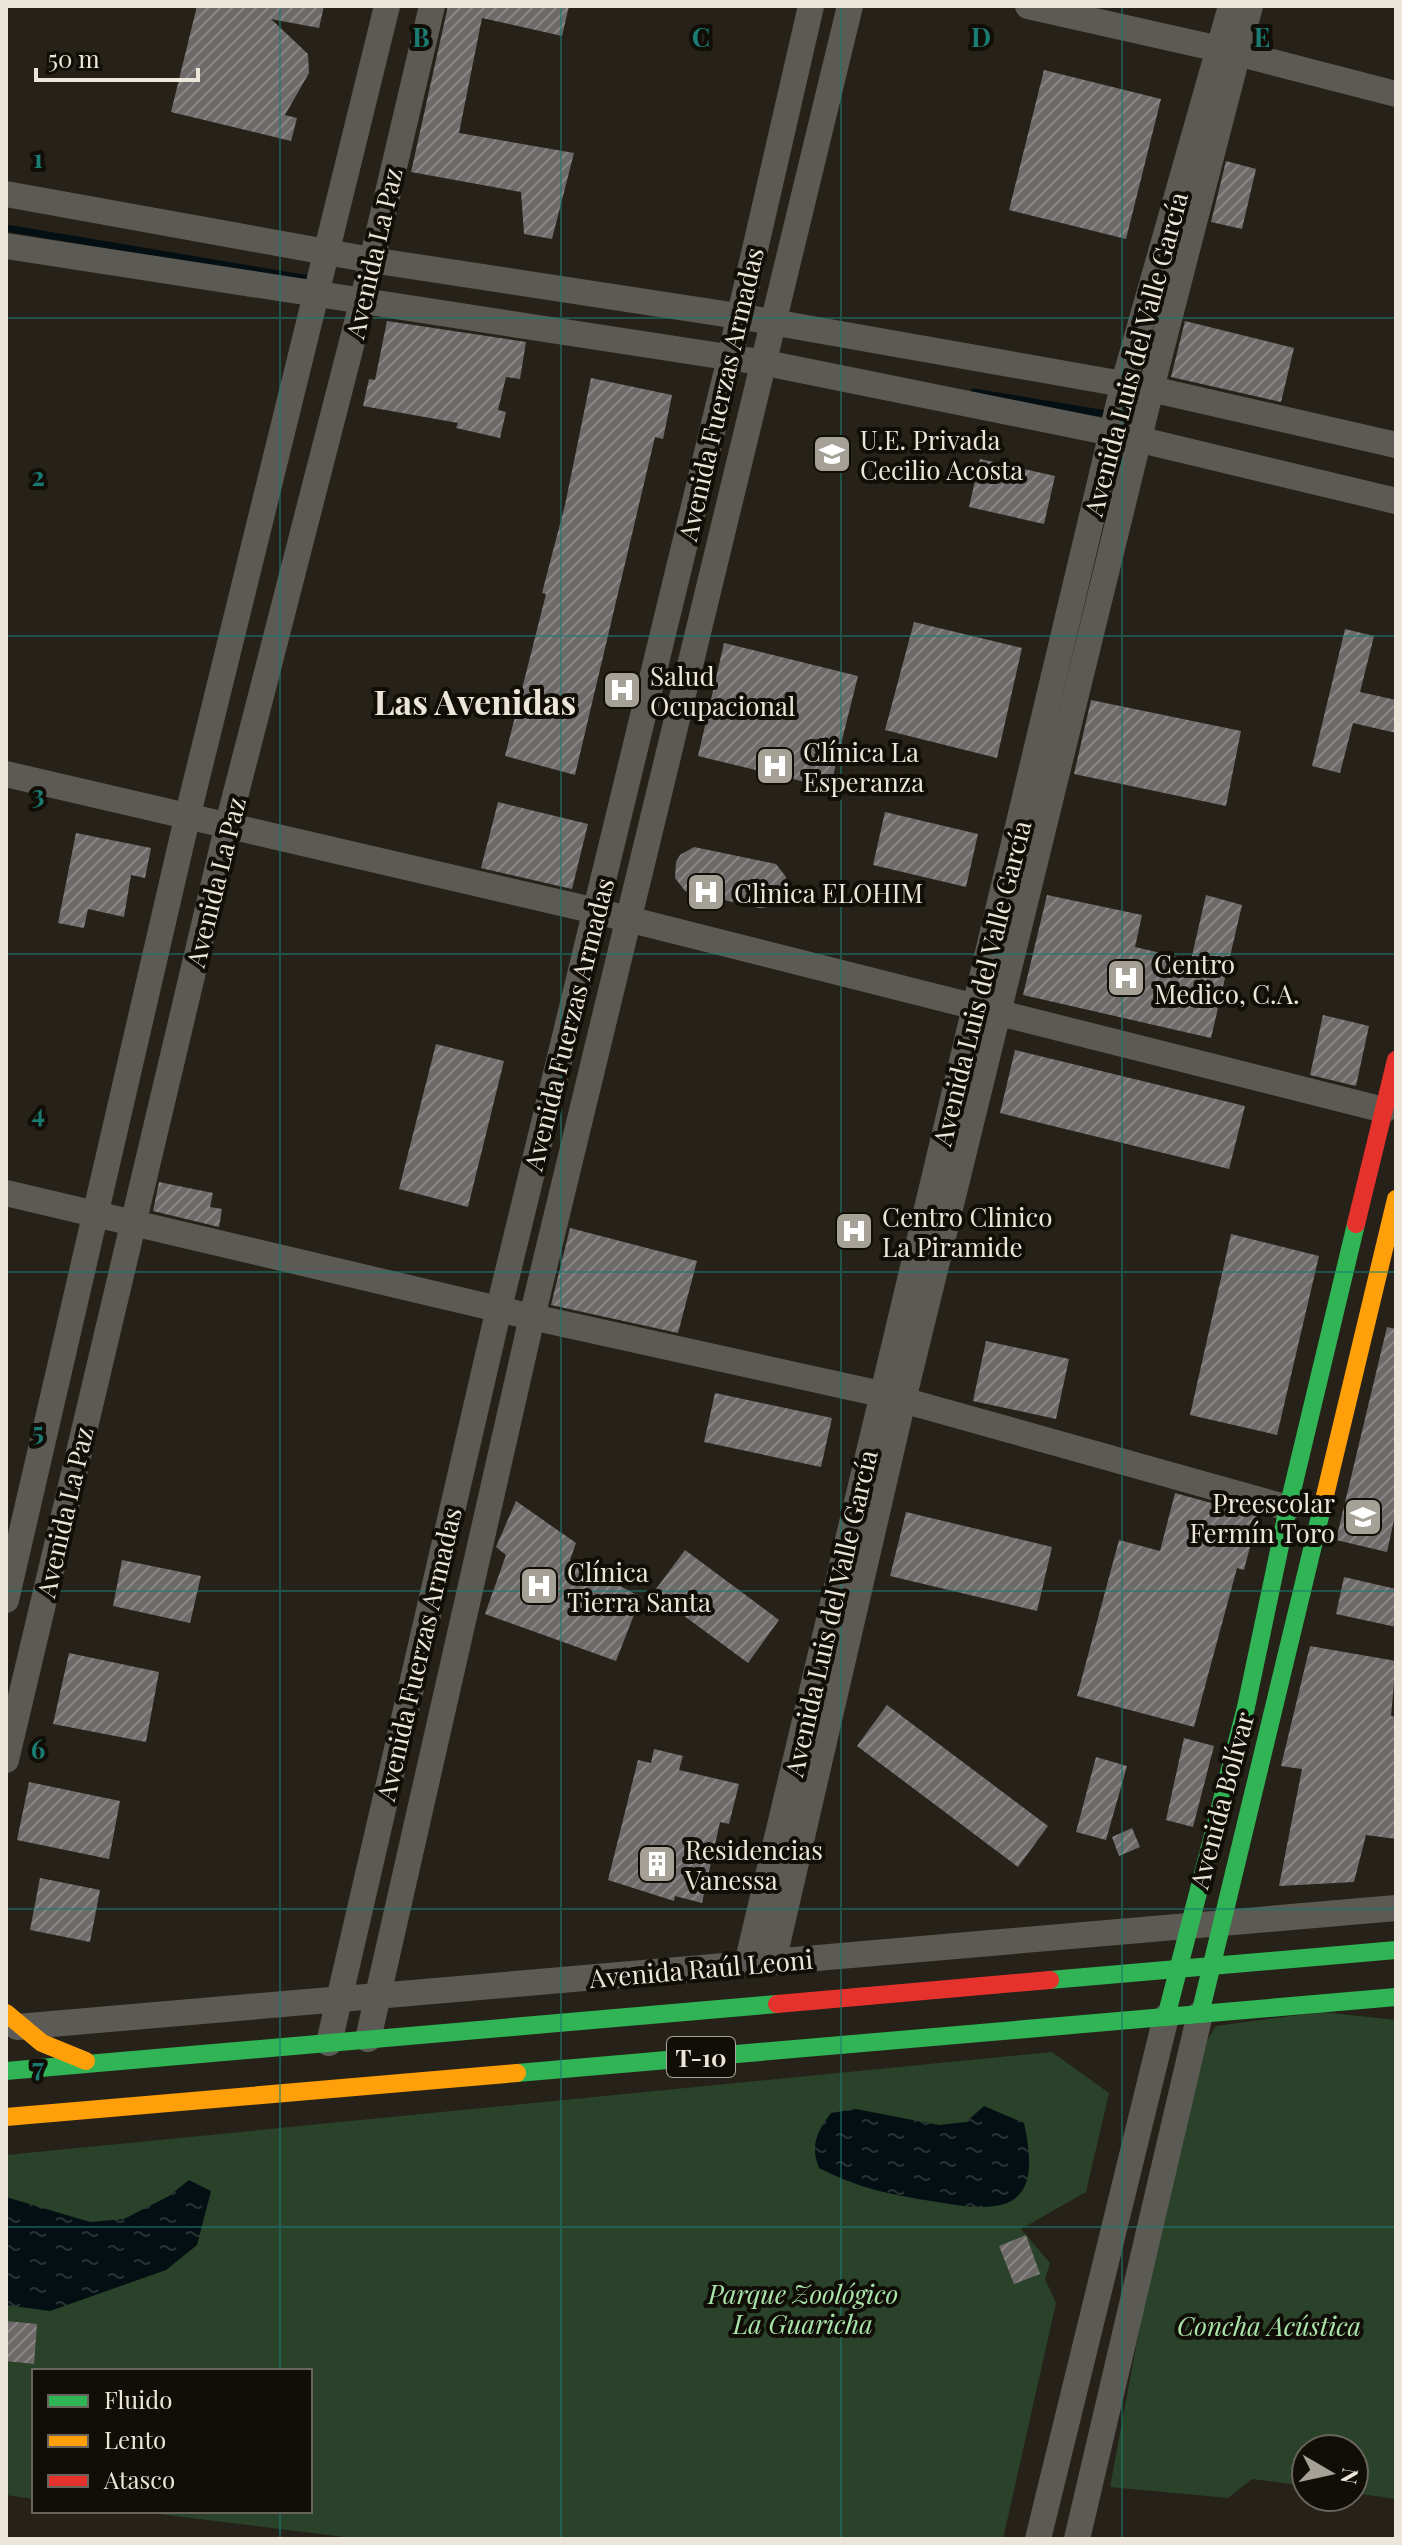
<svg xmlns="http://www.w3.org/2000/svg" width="1402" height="2545" font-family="'Playfair Display',serif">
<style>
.green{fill:#294229}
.water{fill:url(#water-ripples)}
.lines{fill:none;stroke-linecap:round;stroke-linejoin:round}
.stream{stroke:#030f12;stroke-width:7}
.building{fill:url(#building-hatch)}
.street{stroke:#5c5a55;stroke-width:26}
.fast{stroke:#30b455;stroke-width:18}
.slow{stroke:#ff9f0a;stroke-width:18}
.jam{stroke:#e5322d;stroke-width:18}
.grid{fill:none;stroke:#1a7c73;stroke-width:2;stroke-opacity:0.55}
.labels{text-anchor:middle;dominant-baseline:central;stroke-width:8;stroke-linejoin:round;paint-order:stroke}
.shield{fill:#110e07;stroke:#aaa49b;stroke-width:2}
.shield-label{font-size:24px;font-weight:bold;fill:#ebe5da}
.street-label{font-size:26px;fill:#ebe5da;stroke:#110e07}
.poi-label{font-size:26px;fill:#ebe5da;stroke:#110e07;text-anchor:start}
.park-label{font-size:26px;font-style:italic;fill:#a9e4ab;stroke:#110e07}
.district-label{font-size:34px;font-weight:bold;fill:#ebe5da;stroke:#110e07}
.grid-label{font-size:26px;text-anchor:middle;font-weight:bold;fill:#1a7c73;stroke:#110e07;stroke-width:8;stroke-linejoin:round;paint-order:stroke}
</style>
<defs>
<pattern id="water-ripples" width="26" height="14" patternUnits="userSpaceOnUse" patternTransform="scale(2)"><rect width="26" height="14" fill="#030f12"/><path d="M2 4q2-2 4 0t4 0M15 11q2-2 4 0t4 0" fill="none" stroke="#283234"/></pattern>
<pattern id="building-hatch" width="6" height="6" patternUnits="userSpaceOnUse" patternTransform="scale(2)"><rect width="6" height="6" fill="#6e6a69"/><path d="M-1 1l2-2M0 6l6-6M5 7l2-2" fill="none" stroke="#8a8685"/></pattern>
</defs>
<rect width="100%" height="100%" fill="#262219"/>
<g class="green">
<polygon points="1322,2012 1396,2020 1396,2499 1354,2493 1354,2449 1306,2449 1306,2486 1252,2479 1228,2498 1110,2487 1151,2266 1203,2047 1216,2026"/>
<polygon points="1052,2052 1109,2093 1086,2192 1021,2229 1050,2263 1045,2279 1056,2303 1003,2539 360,2539 134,2511 310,2511 310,2371 34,2371 34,2499 6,2495 6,2155"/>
</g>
<g class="water">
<path d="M 984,2106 L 1024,2123 C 1044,2212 1004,2214 931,2201 C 888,2194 858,2188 819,2168 C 810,2145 817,2132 831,2113 L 856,2109 L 939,2125 L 966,2122 Z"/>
<polygon points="189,2180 211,2191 197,2245 166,2270 50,2311 6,2305 6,2197 90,2222 124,2219 169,2196"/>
</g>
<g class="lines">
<g class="stream">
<polyline points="6,228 315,280"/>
<polyline points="974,392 1106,414"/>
</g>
</g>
<g class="building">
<polygon points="197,6 324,6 319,28 271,19 308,54 309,73 285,115 297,118 291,141 171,112"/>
<polygon points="448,6 569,6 562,36 482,18 459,133 574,153 552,239 524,234 521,192 411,172"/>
<polygon points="1044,70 1161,99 1126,239 1009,210"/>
<polygon points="1226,161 1256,169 1242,229 1211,222"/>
<polygon points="387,321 526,342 520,379 506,377 498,410 506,412 500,438 456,428 458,423 363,406 369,379 375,380"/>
<polygon points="1185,321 1294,348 1281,402 1171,377"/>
<polygon points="591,378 672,395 663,439 655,437 575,775 505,756 546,594 542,593 565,505"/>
<polygon points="980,459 1055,476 1044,524 969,507"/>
<polygon points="914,622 1022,648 997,758 885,730"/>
<polygon points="1345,629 1374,636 1360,692 1396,700 1396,733 1353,723 1340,773 1312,766"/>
<polygon points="724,643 858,676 830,788 698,756"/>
<polygon points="1091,700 1241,731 1226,806 1074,774"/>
<polygon points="498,802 588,824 572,889 481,868"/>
<polygon points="885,812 978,834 966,887 873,865"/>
<polygon points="76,833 151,848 145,878 131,875 124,917 88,909 84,928 58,923"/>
<polygon points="694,847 776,864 786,877 786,894 775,906 759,908 685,891 675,878 676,862 680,855"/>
<polygon points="1047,895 1142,915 1135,947 1191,960 1206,895 1242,905 1211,1038 1023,995"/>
<polygon points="1323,1015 1369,1026 1356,1086 1310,1075"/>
<polygon points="436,1044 504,1061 468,1207 399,1189"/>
<polygon points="1015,1050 1245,1106 1229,1169 1000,1113"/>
<polygon points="159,1182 213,1193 210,1207 222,1209 219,1227 153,1211"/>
<polygon points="570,1228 697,1261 678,1333 551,1305"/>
<polygon points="1231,1234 1319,1256 1277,1435 1190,1415"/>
<polygon points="1387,1327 1396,1329 1396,1511 1387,1552 1336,1540"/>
<polygon points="986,1341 1069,1359 1056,1419 973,1401"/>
<polygon points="715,1393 832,1418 821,1467 704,1442"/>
<polygon points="1175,1493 1258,1516 1244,1570 1237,1568 1194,1727 1077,1696 1119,1540 1160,1551"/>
<polygon points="516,1501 576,1543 570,1560 641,1597 616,1661 485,1614 506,1555 496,1547"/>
<polygon points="906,1512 1052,1547 1037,1611 890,1576"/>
<polygon points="685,1550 779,1620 748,1663 653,1593"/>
<polygon points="122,1560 201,1576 190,1623 113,1606"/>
<polygon points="1344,1577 1396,1589 1396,1627 1336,1614"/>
<polygon points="1310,1646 1396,1661 1391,1716 1396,1717 1396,1839 1366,1835 1354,1882 1279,1886 1302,1769 1281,1766"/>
<polygon points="69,1653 159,1672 146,1742 53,1724"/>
<polygon points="887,1705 1048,1826 1018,1867 857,1746"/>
<polygon points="1184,1738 1214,1746 1193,1827 1166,1820"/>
<polygon points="654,1749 683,1756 679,1770 739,1784 729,1824 720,1822 702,1903 675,1896 674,1901 608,1880 638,1760 651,1763"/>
<polygon points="1096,1757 1127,1766 1106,1840 1076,1832"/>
<polygon points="29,1782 120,1801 109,1859 17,1840"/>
<polygon points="1132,1828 1140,1847 1119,1856 1112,1837"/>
<polygon points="40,1878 100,1890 90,1942 30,1930"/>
<polygon points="1026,2235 1040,2274 1014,2284 999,2246"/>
<polygon points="6,2321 37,2324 34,2364 6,2361"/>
</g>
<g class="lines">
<g class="street">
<polyline points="1028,6 1237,53 1396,94"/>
<polyline points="6,194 371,260 738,316 1151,389 1396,445"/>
<polyline points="6,246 766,363 1112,433 1396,501"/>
<polyline points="6,774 596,911 1384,1110"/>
<polyline points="6,1193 532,1317 881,1394 1288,1508"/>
<polyline points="6,1600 188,814 387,6"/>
<polyline points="6,1760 228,824 362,303 432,6"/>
<polyline points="773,1962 903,1400 1151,389 1250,6"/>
<polyline points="747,1964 1123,386 1231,6"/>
<polyline points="17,2027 1396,1908"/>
<polyline points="368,2039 532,1317 850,6"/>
<polyline points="329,2043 499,1308 730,358 811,6"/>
<polyline points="1038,2539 1166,2017"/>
<polyline points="1077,2539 1200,2014"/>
</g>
<g class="fast">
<polyline points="1050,1980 1396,1950"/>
<polyline points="1200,2014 1322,1508"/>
<polyline points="1166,2017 1246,1707 1288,1508 1356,1224"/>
<polyline points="6,2071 777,2004"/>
<polyline points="517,2073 1396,1997"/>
</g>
<g class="slow">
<polyline points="1322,1508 1396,1199"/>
<polyline points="6,2013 42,2043 86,2061"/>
<polyline points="6,2117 517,2073"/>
</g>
<g class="jam">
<polyline points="1356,1224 1396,1060"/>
<polyline points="777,2004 1050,1980"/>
</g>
</g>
<path class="grid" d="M 280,6 L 280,2371M 561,6 L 561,2539M 841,6 L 841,2539M 1122,6 L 1122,2539M 6,318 L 1396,318M 6,636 L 1396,636M 6,954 L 1396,954M 6,1272 L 1396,1272M 6,1591 L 1396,1591M 6,1909 L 1396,1909M 6,2227 L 1396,2227M 280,2511 L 280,2539"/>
<defs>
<symbol id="school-square" viewBox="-11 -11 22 22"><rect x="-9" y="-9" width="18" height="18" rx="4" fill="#a6a196" stroke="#110e07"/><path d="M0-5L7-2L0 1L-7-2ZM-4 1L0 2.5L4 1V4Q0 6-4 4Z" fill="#fff"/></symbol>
<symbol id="hospital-square" viewBox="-11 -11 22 22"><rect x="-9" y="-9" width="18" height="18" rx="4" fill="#a6a196" stroke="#110e07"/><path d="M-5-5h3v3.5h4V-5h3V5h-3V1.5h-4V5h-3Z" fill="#fff"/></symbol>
<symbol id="building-square" viewBox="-11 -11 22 22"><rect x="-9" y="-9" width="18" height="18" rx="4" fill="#a6a196" stroke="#110e07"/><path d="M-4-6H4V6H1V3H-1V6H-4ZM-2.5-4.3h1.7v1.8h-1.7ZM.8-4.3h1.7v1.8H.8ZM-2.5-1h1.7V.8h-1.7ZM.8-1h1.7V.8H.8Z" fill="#fff"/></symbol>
</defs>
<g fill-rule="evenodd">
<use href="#school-square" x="810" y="432" width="44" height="44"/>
<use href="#hospital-square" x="600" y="668" width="44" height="44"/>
<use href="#hospital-square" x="753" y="744" width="44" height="44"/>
<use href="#hospital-square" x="684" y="870" width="44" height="44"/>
<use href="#hospital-square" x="1104" y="956" width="44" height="44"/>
<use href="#hospital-square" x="832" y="1209" width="44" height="44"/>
<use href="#school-square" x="1341" y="1495" width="44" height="44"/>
<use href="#hospital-square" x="517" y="1564" width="44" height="44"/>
<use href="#building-square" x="635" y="1842" width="44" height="44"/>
</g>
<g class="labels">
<rect class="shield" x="667" y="2037" width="68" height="40" rx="6"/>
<g class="shield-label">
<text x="701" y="2057">T-10</text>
</g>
<g class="street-label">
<text transform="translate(373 253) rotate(-77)">Avenida La Paz</text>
<text transform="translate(1135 354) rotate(-75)">Avenida Luis del Valle García</text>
<text transform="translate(720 394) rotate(-77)">Avenida Fuerzas Armadas</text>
<text transform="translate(215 882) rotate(-76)">Avenida La Paz</text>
<text transform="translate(981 983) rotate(-76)">Avenida Luis del Valle García</text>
<text transform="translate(568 1024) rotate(-76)">Avenida Fuerzas Armadas</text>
<text transform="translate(64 1512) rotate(-77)">Avenida La Paz</text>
<text transform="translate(830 1613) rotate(-77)">Avenida Luis del Valle García</text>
<text transform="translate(418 1654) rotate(-77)">Avenida Fuerzas Armadas</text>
<text transform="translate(1221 1800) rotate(-75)">Avenida Bolívar</text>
<text transform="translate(701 1968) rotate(-5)">Avenida Raúl Leoni</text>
</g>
<g class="poi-label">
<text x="860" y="439">U.E. Privada<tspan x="860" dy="30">Cecilio Acosta</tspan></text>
<text x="650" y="675">Salud<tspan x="650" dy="30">Ocupacional</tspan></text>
<text x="803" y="751">Clínica La<tspan x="803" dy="30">Esperanza</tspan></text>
<text x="734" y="892">Clinica ELOHIM</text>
<text x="1154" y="963">Centro<tspan x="1154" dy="30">Medico, C.A.</tspan></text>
<text x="882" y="1216">Centro Clinico<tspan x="882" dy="30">La Piramide</tspan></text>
<text x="1335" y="1502" text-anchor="end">Preescolar<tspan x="1335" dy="30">Fermín Toro</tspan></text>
<text x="567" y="1571">Clínica<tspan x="567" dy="30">Tierra Santa</tspan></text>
<text x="685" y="1849">Residencias<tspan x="685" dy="30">Vanessa</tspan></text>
</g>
<g class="park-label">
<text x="803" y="2293">Parque Zoológico<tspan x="803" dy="30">La Guaricha</tspan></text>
<text x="1269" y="2325">Concha Acústica</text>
</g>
<g class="district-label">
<text x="475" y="701">Las Avenidas</text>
</g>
</g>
<g class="grid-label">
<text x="421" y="47">B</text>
<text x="701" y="47">C</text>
<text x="981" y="47">D</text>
<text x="1262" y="47">E</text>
<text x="38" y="168">1</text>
<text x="38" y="486">2</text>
<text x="38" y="804">3</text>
<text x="38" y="1123">4</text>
<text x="38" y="1441">5</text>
<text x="38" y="1759">6</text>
<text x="38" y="2077">7</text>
</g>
<rect width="1402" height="2545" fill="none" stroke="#ebe5da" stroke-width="16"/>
<rect x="32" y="2369" width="280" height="144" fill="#110e07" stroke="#68645b" stroke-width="2"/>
<rect x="48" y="2395" width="40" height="12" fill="#30b455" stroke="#68645b" stroke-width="2"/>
<text x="104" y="2409" font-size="24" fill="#ebe5da">Fluido</text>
<rect x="48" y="2435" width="40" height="12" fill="#ff9f0a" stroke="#68645b" stroke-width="2"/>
<text x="104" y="2449" font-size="24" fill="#ebe5da">Lento</text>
<rect x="48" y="2475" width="40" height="12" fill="#e5322d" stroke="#68645b" stroke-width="2"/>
<text x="104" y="2489" font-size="24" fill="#ebe5da">Atasco</text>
<g transform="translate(1330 2473) rotate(99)"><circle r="38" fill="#110e07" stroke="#68645b" stroke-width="2"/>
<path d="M0-6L14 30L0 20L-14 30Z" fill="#a6a196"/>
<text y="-12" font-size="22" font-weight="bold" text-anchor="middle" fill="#ebe5da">N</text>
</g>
<path d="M36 68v12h162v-12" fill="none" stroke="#ebe5da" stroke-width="4"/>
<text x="48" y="68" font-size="24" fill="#ebe5da" stroke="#110e07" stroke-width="6" paint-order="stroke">50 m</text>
</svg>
